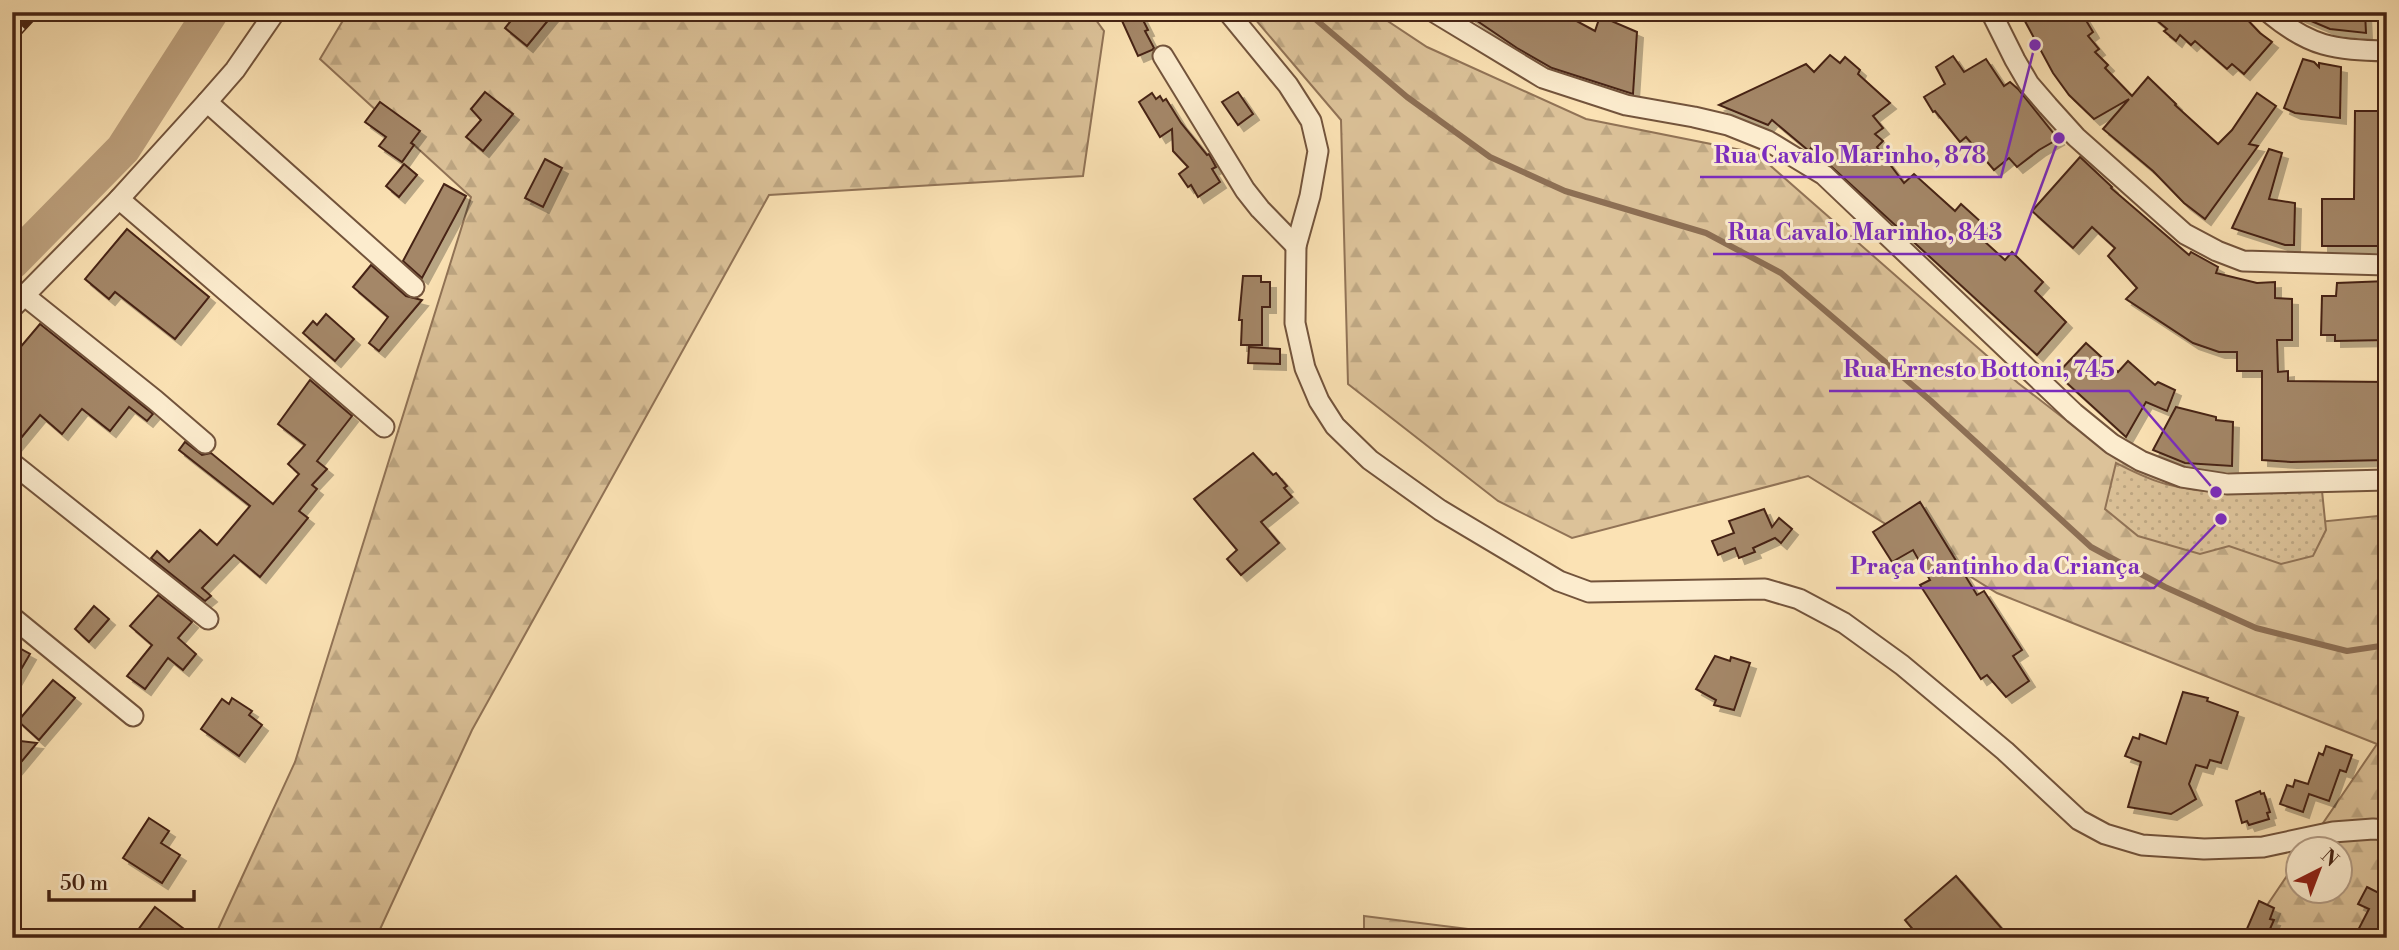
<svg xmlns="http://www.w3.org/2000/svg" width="2399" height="950" font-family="'Libre Bodoni',serif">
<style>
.forest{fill:url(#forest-firs);stroke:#917356;stroke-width:2}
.park{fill:url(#park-dots);stroke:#917356;stroke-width:2}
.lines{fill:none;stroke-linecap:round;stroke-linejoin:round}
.stream{stroke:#8d6f54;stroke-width:6}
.river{stroke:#bda17e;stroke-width:35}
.building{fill:#a48767;stroke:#462414;stroke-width:2;filter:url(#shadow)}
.street-casing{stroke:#73543c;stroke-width:23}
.street{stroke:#fcecce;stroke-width:19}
.rail-casing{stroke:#462414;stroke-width:8}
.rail{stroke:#fcecce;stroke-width:5;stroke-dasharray:16;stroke-linecap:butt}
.leader{fill:none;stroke:#7b2cbf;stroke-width:2.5}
.callout-dot{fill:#7b2cbf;stroke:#fcecce;stroke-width:2.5}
.callout-label{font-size:23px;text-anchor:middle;font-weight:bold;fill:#7b2cbf;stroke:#fcecce;stroke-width:6;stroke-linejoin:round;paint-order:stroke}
</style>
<defs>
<pattern id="forest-firs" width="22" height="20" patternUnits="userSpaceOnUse" patternTransform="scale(1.75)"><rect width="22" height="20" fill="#dcc299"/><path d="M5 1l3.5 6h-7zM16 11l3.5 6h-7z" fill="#bea783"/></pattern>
<pattern id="park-dots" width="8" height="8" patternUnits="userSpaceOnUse" patternTransform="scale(1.75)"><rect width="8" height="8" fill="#dcc299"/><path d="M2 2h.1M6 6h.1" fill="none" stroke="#bea783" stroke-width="1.8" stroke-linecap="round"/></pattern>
<filter id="shadow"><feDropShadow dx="6" dy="6" stdDeviation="0" flood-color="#0004"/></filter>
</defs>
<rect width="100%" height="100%" fill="#fbe2b4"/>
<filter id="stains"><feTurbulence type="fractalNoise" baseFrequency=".00286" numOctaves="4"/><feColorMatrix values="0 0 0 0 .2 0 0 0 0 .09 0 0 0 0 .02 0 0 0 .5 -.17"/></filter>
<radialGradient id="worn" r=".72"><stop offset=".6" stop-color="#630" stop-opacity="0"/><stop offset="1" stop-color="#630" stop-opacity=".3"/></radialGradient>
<g class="forest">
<polygon points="348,12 1090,12 1104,31 1083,176 769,195 472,730 376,938 214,938 295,762 471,197 320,59"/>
<polygon points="1249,12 1374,12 1427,47 1586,119 1756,153 2018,383 2115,458 2278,526 2387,515 2387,938 2245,938 2297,861 2298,890 2340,890 2340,848 2306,848 2377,744 1997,593 1808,476 1572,538 1498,501 1348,384 1341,120"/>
<polygon points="1364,916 1539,938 1364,938"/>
</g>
<path class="park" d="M 2116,463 C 2132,471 2149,480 2166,484 C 2217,498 2270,491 2322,491 L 2326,530 L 2313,556 L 2281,564 L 2229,546 L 2200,554 L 2138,536 L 2105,509 Z"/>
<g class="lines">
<polyline class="stream" points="1307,12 1407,97 1490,157 1565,191 1706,233 1781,273 1931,401 2091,547 2165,587 2256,628 2347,651 2387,645"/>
<polyline class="river" points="12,262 123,149 211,12"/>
</g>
<g class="building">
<polygon points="518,12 555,12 527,46 505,28"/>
<polygon points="1118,12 1139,12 1148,30 1145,31 1154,48 1152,50 1138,56"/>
<polygon points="1464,12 1560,12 1595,31 1600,16 1637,32 1633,94 1552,68 1517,48"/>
<polygon points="2020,12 2081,12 2093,32 2088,36 2099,49 2095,52 2108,65 2105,68 2132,96 2148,77 2176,104 2175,105 2218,144 2232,130 2257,93 2276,106 2249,144 2258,146 2205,219 2184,203 2153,171 2103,129 2129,99 2094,119 2069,95 2053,73"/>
<polygon points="2147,12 2240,12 2260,33 2272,42 2244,74 2232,64 2227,69 2195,41 2191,45 2180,35 2176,41 2164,31 2167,29"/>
<polygon points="2290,12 2365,12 2366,33 2330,29"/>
<polygon points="1830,55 1840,63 1845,57 1860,70 1858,74 1890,103 1873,116 1883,128 1875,134 1883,141 1877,147 1904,183 1914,174 1955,211 1961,204 1981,222 1973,231 2005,260 2012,252 2043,282 2035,291 2066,322 2037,355 1811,148 1809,151 1772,120 1768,125 1719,105 1806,64 1814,72"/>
<polygon points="1953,56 1964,72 1986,59 2004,86 2010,82 2018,89 2058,139 2039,150 2017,167 2009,158 1994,170 1966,137 1960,142 1935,111 1933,112 1924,97 1945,84 1936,67"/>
<polygon points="2303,59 2314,62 2319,67 2319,63 2341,67 2340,118 2295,113 2284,108"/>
<polygon points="485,92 513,114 483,151 466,137 481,120 471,109"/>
<polygon points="1238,92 1253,114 1238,125 1222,102"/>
<polygon points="1152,93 1156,99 1160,96 1163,101 1166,99 1181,123 1207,155 1209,154 1216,167 1212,169 1220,182 1198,197 1191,185 1188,187 1179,174 1188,167 1173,151 1172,129 1160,137 1139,102"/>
<polygon points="380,102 420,131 411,143 414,145 402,162 379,146 386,137 365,122"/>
<polygon points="2355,111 2383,111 2384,132 2387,132 2387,246 2322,246 2322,199 2354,199"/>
<polygon points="2269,149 2282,153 2269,199 2295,203 2294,245 2285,245 2232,228"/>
<polygon points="2080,157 2112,187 2111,188 2189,255 2191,252 2218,267 2216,273 2257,283 2275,282 2275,298 2292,299 2292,340 2277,340 2278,372 2288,371 2288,381 2387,382 2387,460 2291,462 2262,460 2262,371 2237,371 2237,352 2219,352 2193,343 2126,299 2137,288 2108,256 2115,248 2092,227 2073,248 2032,211"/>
<polygon points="545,159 562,168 543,207 525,198"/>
<polygon points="404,164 417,175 399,197 386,186"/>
<polygon points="444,184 466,196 422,278 403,261"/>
<polygon points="127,229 209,297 175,339 115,292 109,299 85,279"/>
<polygon points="371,265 406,296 422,300 379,351 369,343 388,317 353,287"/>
<polygon points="1243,276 1261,276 1261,282 1270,282 1270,307 1262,307 1262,345 1241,345 1242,320 1239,320"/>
<polygon points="2387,281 2387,340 2335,341 2335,335 2321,335 2322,296 2336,296 2337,283"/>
<polygon points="326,314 354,339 335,361 303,333 313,321 317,325"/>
<polygon points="40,324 153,414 147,421 129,407 110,431 82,409 62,434 40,415 12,449 12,357"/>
<polygon points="2086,343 2118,372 2128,361 2155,385 2158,382 2175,390 2167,411 2146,402 2126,437 2057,374"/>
<polygon points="1249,347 1280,349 1280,364 1248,363"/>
<polygon points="310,380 352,416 317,461 327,469 312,485 317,489 299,511 308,518 260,577 234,555 202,588 211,596 205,601 151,558 157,551 169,562 200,530 217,545 250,506 179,450 185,442 202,455 211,453 273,504 299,474 288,464 305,445 278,424"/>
<polygon points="2176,407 2216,417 2216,420 2233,422 2232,466 2185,463 2153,450"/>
<polygon points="1253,453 1273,475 1276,473 1287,486 1284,488 1292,497 1261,522 1279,543 1241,575 1227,559 1237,550 1194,499"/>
<polygon points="1920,502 1977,595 1984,591 2022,650 2013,656 2029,681 2006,697 1987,675 1981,679 1942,619 1920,585 1930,580 1913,550 1892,562 1873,532"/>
<polygon points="1764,509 1772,527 1779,518 1792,529 1781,543 1775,538 1753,548 1755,552 1739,558 1735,548 1718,555 1712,541 1734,533 1729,521"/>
<polygon points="158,595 192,622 178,638 196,654 183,670 168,658 145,689 127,676 152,645 130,626"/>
<polygon points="94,606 109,619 89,642 75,629"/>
<polygon points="12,644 30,654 12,685"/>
<polygon points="1715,656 1730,661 1731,657 1750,663 1734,710 1714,705 1716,700 1696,689"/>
<polygon points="53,680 75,698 39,740 18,721"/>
<polygon points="2183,692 2208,698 2207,701 2238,712 2221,763 2210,760 2207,768 2196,765 2189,784 2196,799 2171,814 2128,807 2141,762 2125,756 2133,737 2139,739 2140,734 2166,744"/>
<polygon points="232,698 252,711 249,715 262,725 239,756 201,729 222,699 229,704"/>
<polygon points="12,740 37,743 12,773"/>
<polygon points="2326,746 2352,755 2346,772 2340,770 2329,801 2309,794 2303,812 2280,804 2287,785 2293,787 2295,780 2308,784 2319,753 2323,755"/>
<polygon points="2260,791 2261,794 2264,793 2270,812 2267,813 2269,819 2249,825 2247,821 2242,823 2236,801"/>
<polygon points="149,818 169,831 161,843 180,855 162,883 123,858"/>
<polygon points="1956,876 2010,938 1920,938 1905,920"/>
<polygon points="2367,887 2387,897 2387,938 2354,938 2369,909 2358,904"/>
<polygon points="2259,901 2274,908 2270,919 2274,920 2266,938 2243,938"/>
<polygon points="155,907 184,929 177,938 132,938"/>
</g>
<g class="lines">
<defs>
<g id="street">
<polyline points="1228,12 1288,85 1311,121 1318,151 1310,196 1296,246 1295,323 1305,368 1319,401 1335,426 1370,460 1440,510 1559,581 1589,592 1765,589 1799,599 1844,623 1902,665 2005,751 2079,820 2105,834 2142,845 2204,849 2263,847 2333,832 2373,829 2387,830"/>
<polyline points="1434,12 1543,78 1626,105 1694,117 1728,125 1768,141 1824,175 2074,413 2112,444 2141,461 2182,477 2227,484 2387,480"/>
<polyline points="1991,12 2015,60 2029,84 2048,106 2076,137 2185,234 2217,251 2243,261 2387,265"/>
<path d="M 2268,12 C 2310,47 2334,50 2387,51"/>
<polyline points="1163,56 1245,190 1260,209 1296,246"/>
<polyline points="207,102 414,287"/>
<polyline points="119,199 384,427"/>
<polyline points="25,296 155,400 205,443"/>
<polyline points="12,308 119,199 207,102 235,70 275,12"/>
<polyline points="12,463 208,619"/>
<polyline points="12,617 133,716"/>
</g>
</defs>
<use href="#street" class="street-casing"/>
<use href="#street" class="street"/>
<defs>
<g id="rail">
<polyline points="12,19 19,12"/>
<polyline points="12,39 37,12"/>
</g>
</defs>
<use href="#rail" class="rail-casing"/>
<use href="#rail" class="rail"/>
</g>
<path class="leader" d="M2035 45L2001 177H1700M2059 138L2016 254H1713M2216 492L2129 391H1829M2221 519L2154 588H1836"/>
<g class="callout-dot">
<circle cx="2035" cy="45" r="7"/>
<circle cx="2059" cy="138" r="7"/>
<circle cx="2216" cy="492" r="7"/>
<circle cx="2221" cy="519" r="7"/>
</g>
<g class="callout-label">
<text x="1850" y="163">Rua Cavalo Marinho, 878</text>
<text x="1865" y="240">Rua Cavalo Marinho, 843</text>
<text x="1979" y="377">Rua Ernesto Bottoni, 745</text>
<text x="1995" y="574">Praça Cantinho da Criança</text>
</g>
<rect width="2399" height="950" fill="none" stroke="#fbe2b4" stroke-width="42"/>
<rect x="14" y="14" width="2371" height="922" fill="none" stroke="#462414" stroke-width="3.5"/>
<rect x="21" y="21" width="2357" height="908" fill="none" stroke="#462414" stroke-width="2"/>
<g transform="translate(2319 870) rotate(42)"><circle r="33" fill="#fcecce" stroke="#b39c84" stroke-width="2"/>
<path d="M0-5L12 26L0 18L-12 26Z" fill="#8f2418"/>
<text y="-10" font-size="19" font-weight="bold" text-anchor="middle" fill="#462414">N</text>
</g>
<path d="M49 890v10h145v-10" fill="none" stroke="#462414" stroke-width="3.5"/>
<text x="60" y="890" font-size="21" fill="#462414" stroke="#fcecce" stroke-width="5" paint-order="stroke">50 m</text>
<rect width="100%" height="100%" filter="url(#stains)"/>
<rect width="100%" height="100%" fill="url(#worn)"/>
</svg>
